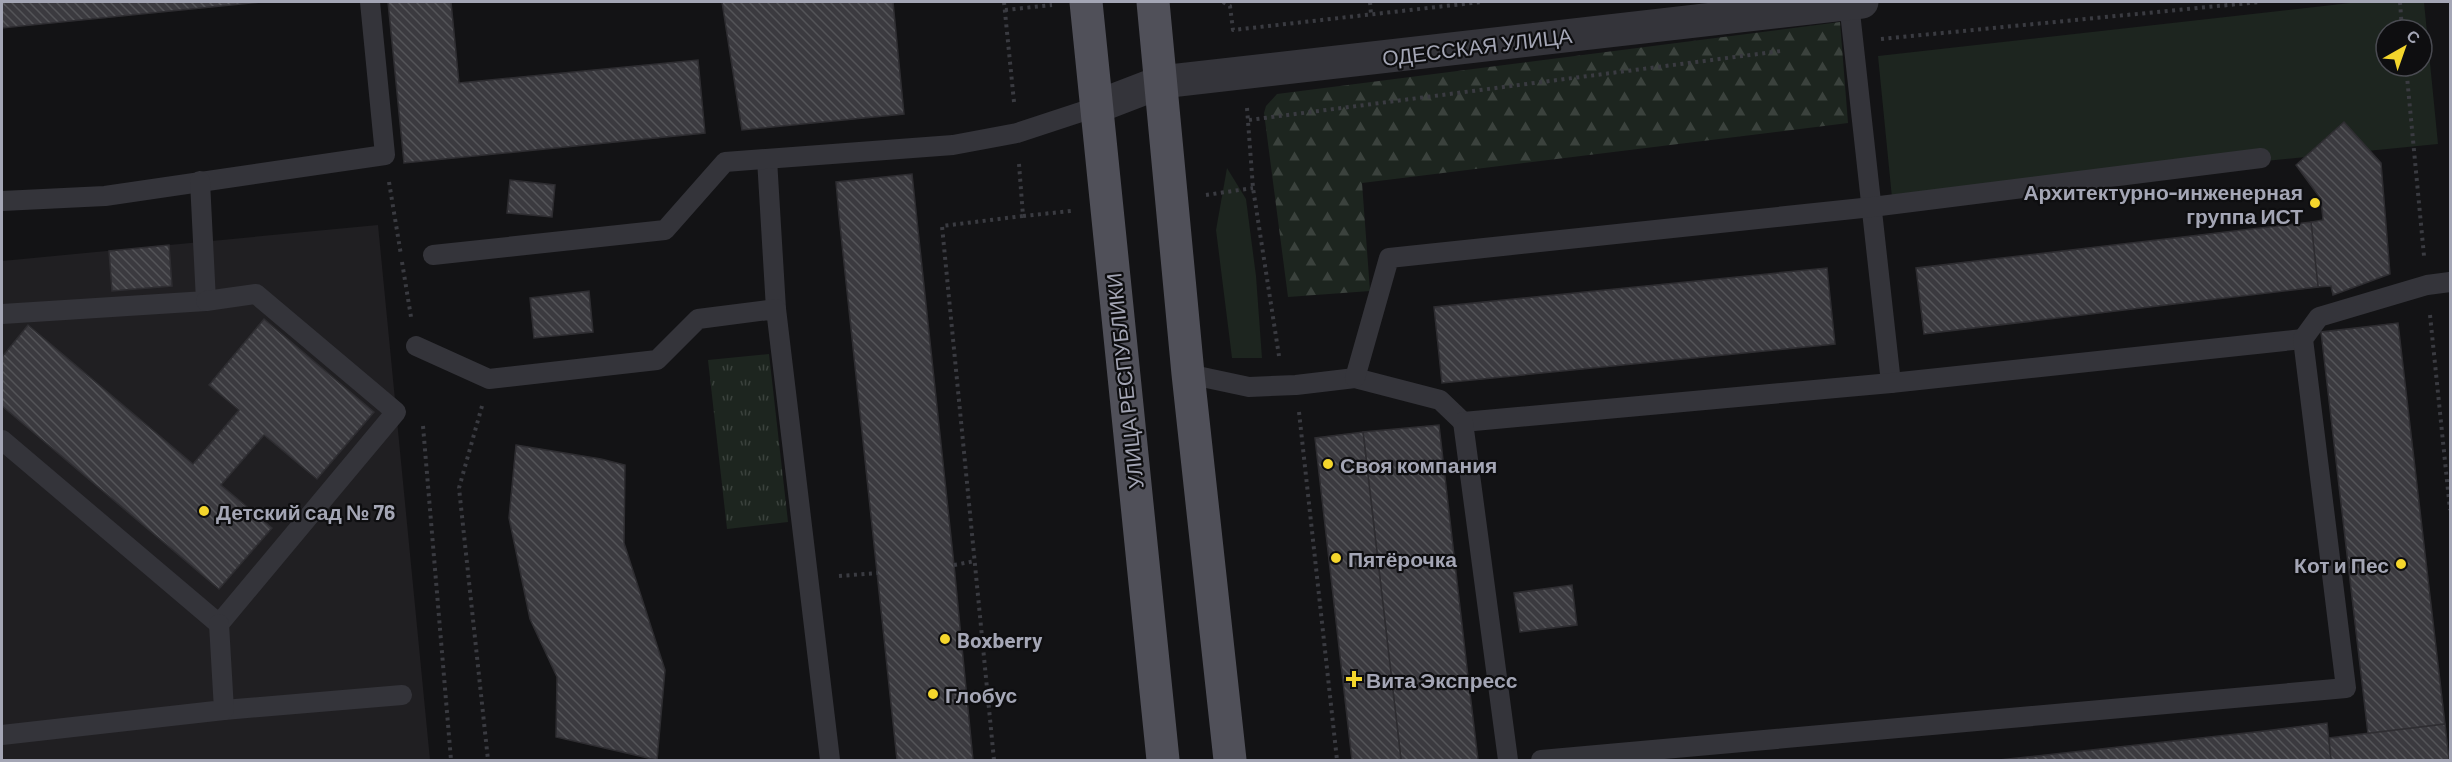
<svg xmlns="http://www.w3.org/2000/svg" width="2452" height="762" font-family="Barlow,sans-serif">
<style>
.built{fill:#201f22}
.grass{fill:#1d251f;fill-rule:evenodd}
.forest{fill:url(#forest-firs)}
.park{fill:url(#park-tufts)}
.building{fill:url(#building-back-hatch);stroke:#2e2d31;stroke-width:1.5}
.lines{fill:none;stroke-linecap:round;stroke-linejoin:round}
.path{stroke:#3a3b41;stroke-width:4;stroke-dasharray:3 4.5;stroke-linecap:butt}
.service{stroke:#34343a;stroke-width:20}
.tertiary{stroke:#34343a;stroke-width:33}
.primary{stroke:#505059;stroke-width:33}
.poi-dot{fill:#f4d62c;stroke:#0e0e10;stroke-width:2}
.labels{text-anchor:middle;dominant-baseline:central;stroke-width:4.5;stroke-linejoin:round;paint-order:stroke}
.street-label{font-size:21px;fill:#a4a6b5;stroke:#0e0e10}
.poi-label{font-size:21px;font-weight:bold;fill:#a4a6b5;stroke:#0e0e10;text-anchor:start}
</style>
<defs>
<pattern id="forest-firs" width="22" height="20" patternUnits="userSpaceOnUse" patternTransform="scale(1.5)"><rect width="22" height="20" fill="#1d251f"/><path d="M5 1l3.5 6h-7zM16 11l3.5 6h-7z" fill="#3b423d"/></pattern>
<pattern id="park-tufts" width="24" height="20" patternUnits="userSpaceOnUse" patternTransform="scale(1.5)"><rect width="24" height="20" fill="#1d251f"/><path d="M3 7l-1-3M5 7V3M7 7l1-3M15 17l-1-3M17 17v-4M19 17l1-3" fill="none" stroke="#3b423d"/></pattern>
<pattern id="building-back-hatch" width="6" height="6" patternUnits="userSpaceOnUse" patternTransform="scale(1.5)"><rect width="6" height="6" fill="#3b3a3f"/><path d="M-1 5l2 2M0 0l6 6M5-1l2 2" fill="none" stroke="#545458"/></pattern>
</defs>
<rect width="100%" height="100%" fill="#131315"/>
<polygon class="built" points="378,225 430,760 2,760 2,261"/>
<g class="grass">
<path d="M 2359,2 L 2424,2 L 2438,144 L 1892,198 L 1878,56 ZM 2386,30 L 2422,30 L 2422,66 L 2386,66 Z"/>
<polygon points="1227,168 1246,199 1256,276 1262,358 1232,358 1216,230"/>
</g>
<polygon class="forest" points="1840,22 1848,123 1362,183 1370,291 1288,297 1264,113 1266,106 1277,94"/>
<polygon class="park" points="769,354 788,522 727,529 708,360"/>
<g class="building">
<polygon points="2,2 261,2 2,28"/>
<polygon points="388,2 451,2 459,83 698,60 705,133 404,163"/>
<polygon points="722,2 893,2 904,114 742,130"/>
<polygon points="2344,122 2381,163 2390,274 2333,295 2331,286 2318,287 2311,222 2323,220 2321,199 2296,165"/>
<polygon points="912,174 954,565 973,760 897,760 839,216 836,182"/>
<polygon points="510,180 555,185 552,217 507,213"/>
<polygon points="2311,222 2318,287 1924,334 1916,268"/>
<polygon points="169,245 172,286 112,291 109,251"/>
<polygon points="1827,268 1835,344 1442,383 1434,307"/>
<polygon points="589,291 593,332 534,338 530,298"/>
<polygon points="264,319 374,412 317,479 264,435 221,485 272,528 219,589 2,406 2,357 28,325 193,464 239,410 209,385"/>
<polygon points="2398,323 2445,724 2368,734 2321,332"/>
<polygon points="1439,425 1467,668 1478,760 1401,760 1363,432"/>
<polygon points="1363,432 1401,760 1352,760 1315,438"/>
<polygon points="516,445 601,459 625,465 624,543 665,670 657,760 556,737 557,677 530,619 509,518"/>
<polygon points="1572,585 1577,625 1520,632 1514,593"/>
<polygon points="2327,723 2331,760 1999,760 2264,731"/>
<polygon points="2445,724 2449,760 2331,760 2329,738"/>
</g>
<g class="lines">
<g class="path">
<polyline points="1004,2 1014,102"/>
<polyline points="1223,2 1230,6 1233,30 1481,2"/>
<polyline points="1370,2 1371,14"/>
<polyline points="2400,2 2402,30"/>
<polyline points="1005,10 1052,5"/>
<polyline points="1881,39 2259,2"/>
<polyline points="2406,66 2424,256"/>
<polyline points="1247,108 1253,188 1279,356"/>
<polyline points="1249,120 1781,51"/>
<polyline points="389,182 401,255"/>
<polyline points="1206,195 1253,188"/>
<polyline points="1023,216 1071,211"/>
<polyline points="402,262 411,317"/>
<polyline points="2430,315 2450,510"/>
<polyline points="482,406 459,488 488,760"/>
<polyline points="1299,412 1337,760"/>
<polyline points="423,426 451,760"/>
<polyline points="954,565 975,561"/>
<polyline points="839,576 878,573"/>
<polyline points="994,760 942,226 1023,216 1019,164"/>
</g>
<g class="service">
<polyline points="1849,3 1891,383"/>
<polyline points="767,159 776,309"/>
<polyline points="2,201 105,196 385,155 370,2"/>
<polyline points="433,255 665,230 725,162 953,145 1017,133 1096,107"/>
<polyline points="2,314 206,301 200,181"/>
<polyline points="416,346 489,379 657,360 698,319 776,309 830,760"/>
<polyline points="1188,374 1249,387 1296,385 1355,378 1440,400 1463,422 1891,383 2303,339"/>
<polyline points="1355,378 1389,258 1872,207 2261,158"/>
<polyline points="1463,422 1508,760"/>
<polyline points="2,440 219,624 396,412 256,294 206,301"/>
<polyline points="224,710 402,695"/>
<polyline points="2,735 224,710 219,624"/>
<polyline points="1541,760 2346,688 2303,339 2319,317 2427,285 2450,282"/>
</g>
<polyline class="tertiary" points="1096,107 1161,82 1862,2"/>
<g class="primary">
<polyline points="1086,2 1163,760"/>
<polyline points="1153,2 1188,374 1230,760"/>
</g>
</g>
<g class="poi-dot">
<circle cx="2315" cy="203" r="6"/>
<circle cx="1328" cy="464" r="6"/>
<circle cx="204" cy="511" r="6"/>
<circle cx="1336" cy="558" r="6"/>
<circle cx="2401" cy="564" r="6"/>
<circle cx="945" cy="639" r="6"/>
<path d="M1351 670h6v6h6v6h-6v6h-6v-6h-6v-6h6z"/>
<circle cx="933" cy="694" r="6"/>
</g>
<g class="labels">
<g class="street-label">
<text transform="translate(1477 46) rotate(-7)">ОДЕССКАЯ УЛИЦА</text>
<text transform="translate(1124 381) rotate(-96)">УЛИЦА РЕСПУБЛИКИ</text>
</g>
<g class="poi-label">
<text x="2303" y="191" text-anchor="end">Архитектурно-инженерная<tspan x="2303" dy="24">группа ИСТ</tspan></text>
<text x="1340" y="464">Своя компания</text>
<text x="216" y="511">Детский сад № 76</text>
<text x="1348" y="558">Пятёрочка</text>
<text x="2389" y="564" text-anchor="end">Кот и Пес</text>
<text x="957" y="639">Boxberry</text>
<text x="1366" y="679">Вита Экспресс</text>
<text x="945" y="694">Глобус</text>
</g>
</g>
<rect width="2452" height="762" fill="none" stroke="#a4a6b5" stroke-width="6"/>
<g transform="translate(2404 48) rotate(40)"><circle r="28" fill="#0e0e10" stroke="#4a4b52" stroke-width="1.5"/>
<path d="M0-4.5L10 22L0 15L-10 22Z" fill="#f4d62c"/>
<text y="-9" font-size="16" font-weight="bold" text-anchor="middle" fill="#a4a6b5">С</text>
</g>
</svg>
